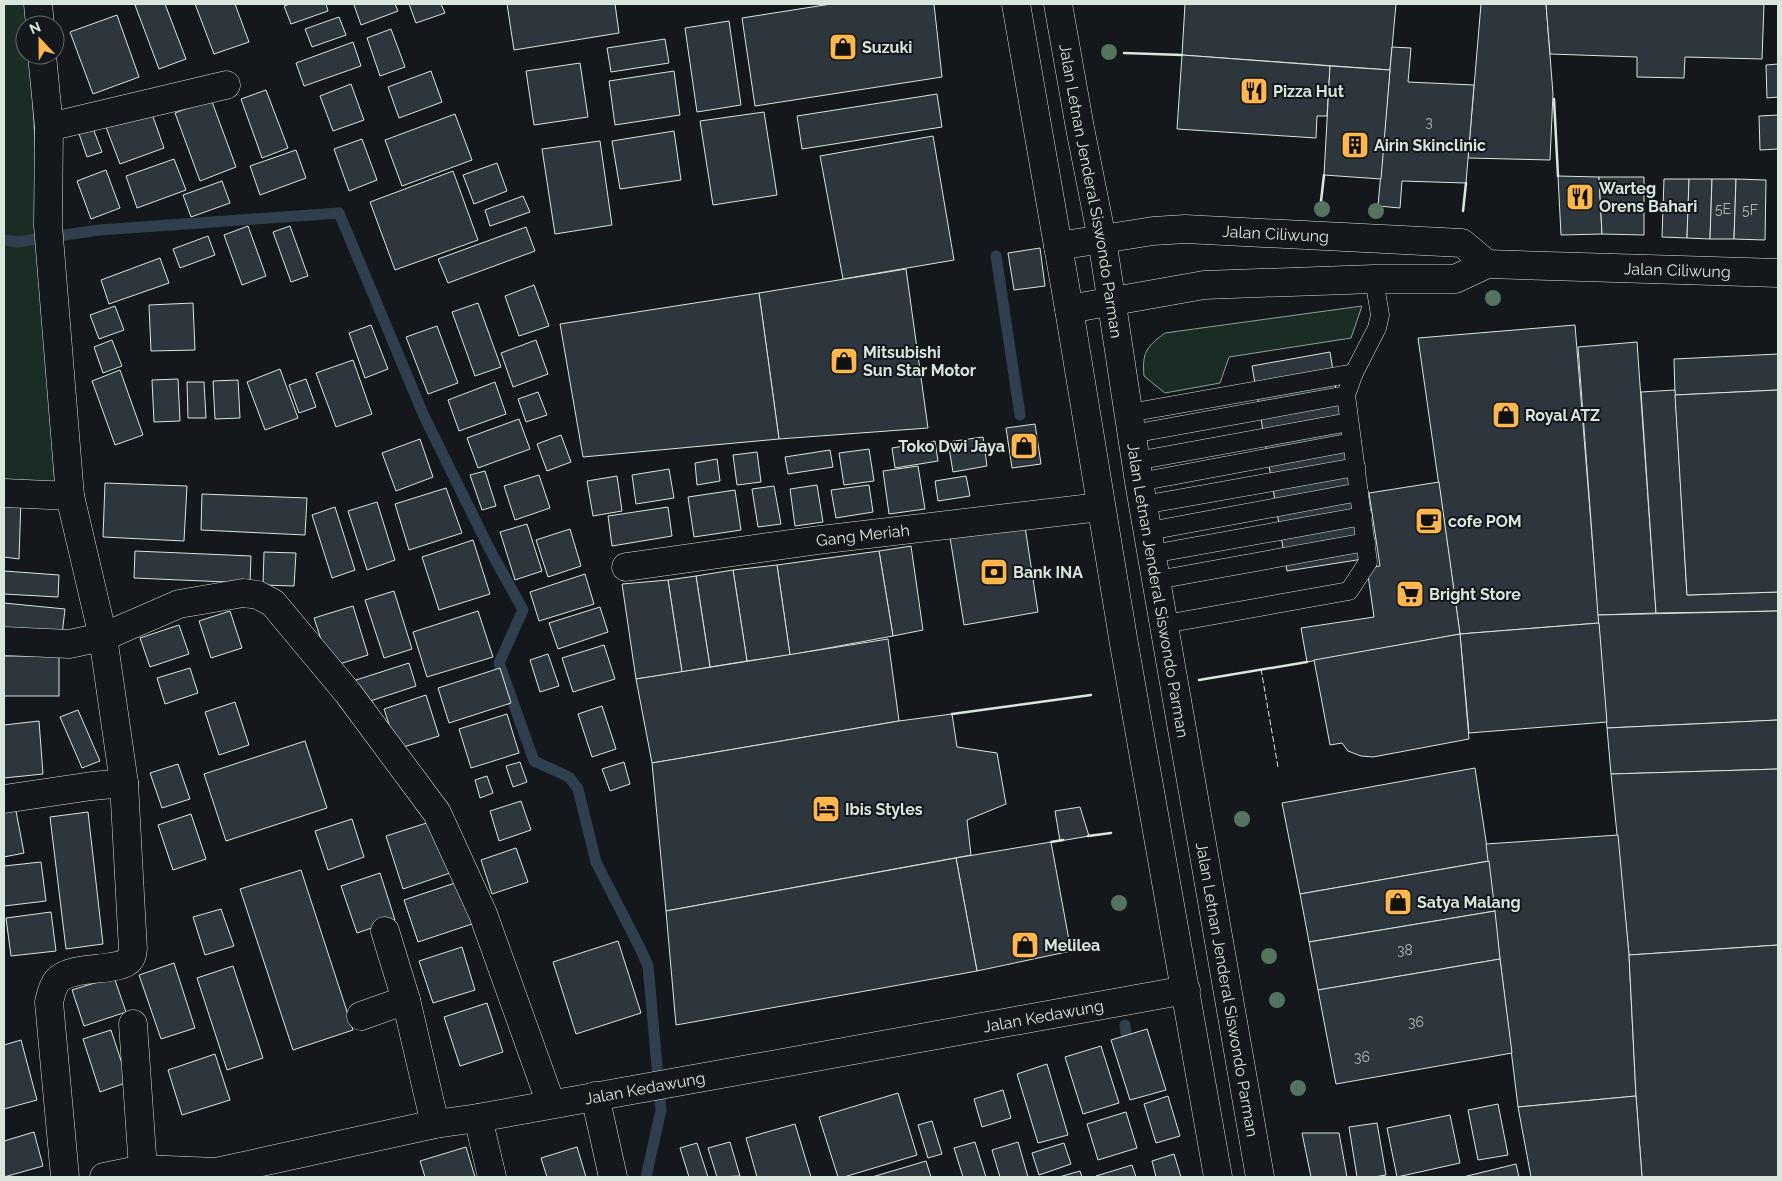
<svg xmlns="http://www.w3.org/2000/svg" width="1782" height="1181" font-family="Raleway,sans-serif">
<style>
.green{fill:#1a2d24;stroke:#939e99}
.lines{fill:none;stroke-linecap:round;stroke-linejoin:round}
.stream{stroke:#2f3f4d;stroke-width:11}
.building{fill:#2c363c;stroke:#d8e6dc}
.lane-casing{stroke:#d8e6dc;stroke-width:19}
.street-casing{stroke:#d8e6dc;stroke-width:29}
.primary-casing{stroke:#d8e6dc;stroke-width:29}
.lane{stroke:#14181c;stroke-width:18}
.street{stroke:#14181c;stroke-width:28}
.primary{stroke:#14181c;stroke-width:28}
.fence{stroke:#d8e6dc;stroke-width:1;stroke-dasharray:6 2.5;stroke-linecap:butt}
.wall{stroke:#d8e6dc;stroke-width:2.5}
.tree{fill:#55745f}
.labels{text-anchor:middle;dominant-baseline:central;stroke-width:4;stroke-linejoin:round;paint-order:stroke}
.number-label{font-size:14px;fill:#adbab4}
.poi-label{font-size:16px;font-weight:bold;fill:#d8e6dc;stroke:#14181c;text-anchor:start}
.street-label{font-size:16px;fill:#d8e6dc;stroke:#14181c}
</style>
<rect width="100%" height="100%" fill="#14181c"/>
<g class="green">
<polygon points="4,4 27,4 28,25 25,25 25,55 30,55 55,486 4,484"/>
<path d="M 1362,306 L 1351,338 L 1229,357 L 1220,383 L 1165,393 L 1144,376 C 1142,353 1146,347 1165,333 Z"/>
</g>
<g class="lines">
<g class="stream">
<polyline points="4,240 17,242 99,230 339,213 424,416 489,548 523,610 499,663 534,761 569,777 578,789 596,862 641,950 648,966 661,1110 646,1177"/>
<polyline points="996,256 1020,415"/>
<polyline points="1125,1025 1126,1033"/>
</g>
</g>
<g class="building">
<polygon points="140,4 165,4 186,59 159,69 135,5"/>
<polygon points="195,4 235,4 249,42 214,54"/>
<polygon points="290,4 326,4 328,11 291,24 284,6"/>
<polygon points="358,4 395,4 398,11 361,25 354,5"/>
<polygon points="409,4 441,4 445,13 416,23"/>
<polygon points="507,4 615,4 619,33 514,50"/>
<polygon points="831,4 934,4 942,77 755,106 742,18"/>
<polygon points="1185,4 1396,4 1390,70 1182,55"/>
<polygon points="1481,4 1546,4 1553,94 1550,160 1468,158"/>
<polygon points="1546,4 1764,4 1762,59 1685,57 1684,78 1637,77 1637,57 1550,54"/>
<polygon points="117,15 139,77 93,94 70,32"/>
<polygon points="339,17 346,35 312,47 305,29"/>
<polygon points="729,21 741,105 697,112 685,28"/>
<polygon points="391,29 405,67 380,76 367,38"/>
<polygon points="665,39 669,63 611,72 607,48"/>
<polygon points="353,42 361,66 304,86 296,63"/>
<polygon points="1392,47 1411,48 1408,82 1474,85 1466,183 1402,181 1400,208 1378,206"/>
<polygon points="1182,55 1330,66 1327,116 1317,116 1316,138 1177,129"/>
<polygon points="580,63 588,117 534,125 526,71"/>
<polygon points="1778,64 1778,97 1767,98 1766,65"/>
<polygon points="1330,66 1390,70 1381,179 1324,175"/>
<polygon points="431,71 442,102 399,118 388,87"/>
<polygon points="674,71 680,115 615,125 609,81"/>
<polygon points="351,84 364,120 333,131 320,96"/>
<polygon points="266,90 288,148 262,158 241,99"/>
<polygon points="937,94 942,127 802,149 797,116"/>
<polygon points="211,99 236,167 200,181 175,113"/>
<polygon points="151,111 164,148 120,164 106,127"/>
<polygon points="764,112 777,195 713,205 700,121"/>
<polygon points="455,114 472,160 402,186 385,140"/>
<polygon points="1778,115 1778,149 1760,150 1759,116"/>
<polygon points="91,123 102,152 87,157 77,128"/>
<polygon points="674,131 681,180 620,189 612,141"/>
<polygon points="933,136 954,260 843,279 820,156"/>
<polygon points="362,139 377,180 349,191 334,149"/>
<polygon points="600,141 612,225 555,234 542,149"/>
<polygon points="296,150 306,178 260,195 250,166"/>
<polygon points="174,159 186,190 137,208 126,176"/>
<polygon points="497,163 507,191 474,204 463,175"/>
<polygon points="106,170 120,208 91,219 77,181"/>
<polygon points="453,171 478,240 395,270 370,202"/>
<polygon points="1558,176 1599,177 1602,234 1561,235"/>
<polygon points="1599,177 1644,177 1644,235 1602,234"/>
<polygon points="1664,179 1689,179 1687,238 1662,237"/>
<polygon points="1689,179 1712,179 1710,239 1687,238"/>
<polygon points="1712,179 1736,179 1734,239 1710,239"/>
<polygon points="1736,179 1766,180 1765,240 1734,239"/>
<polygon points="222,181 230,203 191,217 183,195"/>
<polygon points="523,196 530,212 490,226 485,210"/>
<polygon points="248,226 266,276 242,285 224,235"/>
<polygon points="290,226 308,276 291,282 273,232"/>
<polygon points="526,227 535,251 448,283 438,259"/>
<polygon points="208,236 215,255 180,268 173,249"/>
<polygon points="1040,248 1045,286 1014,290 1008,253"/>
<polygon points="160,258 169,283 109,304 101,280"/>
<polygon points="906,269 928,428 779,439 759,293"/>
<polygon points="534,285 549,326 519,336 505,296"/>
<polygon points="759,293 779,439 583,457 560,324"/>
<polygon points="193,303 195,350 151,351 149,305"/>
<polygon points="478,303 501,367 475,376 452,312"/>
<polygon points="115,306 124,330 99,339 90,315"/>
<polygon points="371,325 388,369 365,378 349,333"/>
<polygon points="1575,325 1599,623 1460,634 1418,338"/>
<polygon points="437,326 458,383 428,394 406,337"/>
<polygon points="112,340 122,366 103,373 94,347"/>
<polygon points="536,340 548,374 513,387 501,353"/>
<polygon points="1637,342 1656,613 1598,615 1578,347"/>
<polygon points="1330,352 1363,559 1287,571 1252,366"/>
<polygon points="1778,354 1778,390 1675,395 1674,359"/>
<polygon points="353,360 372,414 336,427 316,373"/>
<polygon points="280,369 298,418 265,430 247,382"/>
<polygon points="120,370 143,435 115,445 92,381"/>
<polygon points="178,379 180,421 154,422 152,380"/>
<polygon points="306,379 316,407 299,413 289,385"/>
<polygon points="238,380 240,418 215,419 213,381"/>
<polygon points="187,382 204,382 206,418 188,418"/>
<polygon points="495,382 506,414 459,431 448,400"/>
<polygon points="1675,390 1687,595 1778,592 1778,611 1656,613 1641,392"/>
<polygon points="1778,390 1778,592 1687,595 1675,395"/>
<polygon points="538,392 547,415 526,422 518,399"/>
<polygon points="519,419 530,449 478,468 467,438"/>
<polygon points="1035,424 1041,464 1012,468 1006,428"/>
<polygon points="561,435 571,462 547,471 537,444"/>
<polygon points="983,437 987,466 953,472 948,442"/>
<polygon points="420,439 433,477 396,491 382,453"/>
<polygon points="935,441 938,461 895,468 892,448"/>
<polygon points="869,449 874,481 844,485 839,453"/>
<polygon points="830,450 833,467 788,474 785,457"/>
<polygon points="757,452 761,482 737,485 733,455"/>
<polygon points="717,459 720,481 697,485 695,463"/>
<polygon points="918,466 925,509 889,514 883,471"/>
<polygon points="669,469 674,498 636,504 632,475"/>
<polygon points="485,471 496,506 482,510 470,475"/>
<polygon points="539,475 550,508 515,520 504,486"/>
<polygon points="617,476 622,511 593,516 587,481"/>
<polygon points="966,476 970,496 938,501 935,481"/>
<polygon points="1439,482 1460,634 1307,662 1301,628 1374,617 1367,568 1380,566 1369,493"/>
<polygon points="105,483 187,486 184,541 103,537"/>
<polygon points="817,485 823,522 795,526 790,489"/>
<polygon points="869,485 873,512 836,518 831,490"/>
<polygon points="774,486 781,524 758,527 752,489"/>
<polygon points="446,488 462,533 409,550 395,504"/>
<polygon points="735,490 741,530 694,537 688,497"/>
<polygon points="202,494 307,498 305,535 201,530"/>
<polygon points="4,497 21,498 19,559 4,557"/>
<polygon points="377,502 395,560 367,570 348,511"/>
<polygon points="335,507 355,570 332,578 312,515"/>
<polygon points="668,507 672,536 612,546 608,516"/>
<polygon points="1024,520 1038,612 964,625 949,531"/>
<polygon points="527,524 542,571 515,580 500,532"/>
<polygon points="570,529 581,566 548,577 536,540"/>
<polygon points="473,540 490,594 439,610 422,557"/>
<polygon points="911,546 923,630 893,636 879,551"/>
<polygon points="135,551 251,556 250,583 134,578"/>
<polygon points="879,551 893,636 790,655 777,565"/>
<polygon points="264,552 296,553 294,586 263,585"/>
<polygon points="777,565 790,655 747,661 733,570"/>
<polygon points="733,570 747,661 710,667 696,576"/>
<polygon points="4,571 59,575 58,597 4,594"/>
<polygon points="585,574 594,604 539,621 530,592"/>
<polygon points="696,576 710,667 682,672 668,580"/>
<polygon points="668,580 682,672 636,679 622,584"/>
<polygon points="394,591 412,649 384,658 365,600"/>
<polygon points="4,603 65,609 62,635 4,630"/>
<polygon points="353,606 368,655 330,667 314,618"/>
<polygon points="600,607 608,632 558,649 549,623"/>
<polygon points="230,611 242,648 211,658 199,621"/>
<polygon points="478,611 493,657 427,677 413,632"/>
<polygon points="1778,611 1778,720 1607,728 1598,615"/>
<polygon points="1599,623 1607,722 1469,733 1460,634"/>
<polygon points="179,625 189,654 150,667 140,638"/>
<polygon points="1460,634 1469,739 1373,757 1361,756 1348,751 1342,743 1330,745 1314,660"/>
<polygon points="888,639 899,721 652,763 636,679"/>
<polygon points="604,645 615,679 573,692 562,658"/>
<polygon points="548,654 559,686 540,692 530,660"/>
<rect x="4" y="656" width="55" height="40"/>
<polygon points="409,663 416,686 364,703 356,680"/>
<polygon points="190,668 198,693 165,704 157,678"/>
<polygon points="500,668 511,703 449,723 438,688"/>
<polygon points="426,695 439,736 397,749 384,709"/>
<polygon points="235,702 249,745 219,755 205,712"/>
<polygon points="602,706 616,749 592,757 578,714"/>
<polygon points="78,710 100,761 82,768 60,717"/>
<polygon points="507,714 519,753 471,768 459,729"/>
<polygon points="952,714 957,747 997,753 1006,804 967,820 971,855 666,911 652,763 899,721"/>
<polygon points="1778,720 1778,769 1611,774 1607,728"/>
<polygon points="39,721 43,774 4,778 4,725"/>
<polygon points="305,741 327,808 226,841 204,774"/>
<polygon points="520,762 527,782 513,787 506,766"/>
<polygon points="624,762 630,784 610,791 602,769"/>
<polygon points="178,764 190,799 162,808 150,773"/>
<polygon points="1475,768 1489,861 1300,894 1282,803"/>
<polygon points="1778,769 1778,945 1629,955 1611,774"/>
<polygon points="487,776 493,793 480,798 475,780"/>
<polygon points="521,801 531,830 499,841 490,811"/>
<polygon points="15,806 24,853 4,857 4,808"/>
<polygon points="1080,807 1089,836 1060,841 1055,811"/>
<polygon points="88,812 103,944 66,949 50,817"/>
<polygon points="191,814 206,859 173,870 158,825"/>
<polygon points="352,819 364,857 328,870 315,831"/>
<polygon points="436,820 453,872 403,889 386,836"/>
<polygon points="1618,835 1629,955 1636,1096 1518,1107 1486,844"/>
<polygon points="1051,842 1071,951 977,971 956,858"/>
<polygon points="516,848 528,882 492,894 481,860"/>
<polygon points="956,858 977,971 676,1025 666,911"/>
<polygon points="1489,861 1495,911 1309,942 1300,894"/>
<polygon points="41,862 46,901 4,906 4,866"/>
<polygon points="301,870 353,1030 293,1050 240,889"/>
<polygon points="380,873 395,920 357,933 341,886"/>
<polygon points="458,882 472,924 418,942 404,900"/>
<polygon points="221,909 234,946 205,955 193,917"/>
<polygon points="1495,911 1500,959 1318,990 1309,942"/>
<polygon points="51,912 56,951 11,956 6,918"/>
<polygon points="618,941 641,1013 576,1034 553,962"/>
<polygon points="1778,945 1778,1177 1642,1177 1636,1096 1629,955"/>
<polygon points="462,947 475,990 433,1003 419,961"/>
<polygon points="1500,959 1512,1053 1336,1084 1318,990"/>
<polygon points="174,963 195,1028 161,1039 139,975"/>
<polygon points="233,966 263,1058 227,1070 197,978"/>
<polygon points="114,977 126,1012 84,1026 72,990"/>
<polygon points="487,1003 503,1052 460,1066 444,1017"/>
<polygon points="1147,1029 1166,1090 1130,1100 1111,1040"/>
<polygon points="111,1030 128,1082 100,1092 83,1039"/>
<polygon points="21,1040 37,1100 4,1109 4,1045"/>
<polygon points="1101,1046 1119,1103 1083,1114 1065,1057"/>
<polygon points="215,1054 230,1100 182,1115 168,1070"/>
<polygon points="1047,1064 1068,1135 1038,1143 1017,1074"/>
<polygon points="1003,1090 1011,1118 982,1127 974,1099"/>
<polygon points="898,1093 917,1155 844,1177 838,1177 819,1117"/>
<polygon points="1168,1096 1180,1136 1156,1143 1144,1104"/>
<polygon points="1636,1096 1642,1177 1531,1177 1518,1107"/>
<polygon points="1498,1104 1508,1155 1478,1160 1468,1110"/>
<polygon points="1126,1112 1137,1148 1098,1160 1087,1124"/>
<polygon points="1450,1115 1460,1163 1397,1177 1387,1128"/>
<polygon points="932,1121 942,1154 928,1158 918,1125"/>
<polygon points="1377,1123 1386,1175 1374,1177 1357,1177 1349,1127"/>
<polygon points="795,1124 811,1177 757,1177 746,1138"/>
<polygon points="34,1132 43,1166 4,1177 4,1141"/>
<polygon points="1302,1133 1339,1133 1347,1177 1311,1177"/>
<polygon points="730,1142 740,1176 717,1177 708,1148"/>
<polygon points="975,1142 986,1177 963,1177 954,1148"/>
<polygon points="1018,1142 1028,1177 1000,1177 992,1150"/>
<polygon points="697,1143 708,1177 689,1177 680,1148"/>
<polygon points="1064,1143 1071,1164 1039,1175 1032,1153"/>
<polygon points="466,1147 475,1177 425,1177 420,1161"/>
<polygon points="577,1147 586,1177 547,1177 541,1158"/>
<polygon points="1174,1154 1181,1177 1156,1177 1152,1161"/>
<polygon points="926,1161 931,1177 872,1177"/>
<polygon points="1516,1164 1519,1177 1463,1177"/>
<polygon points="1132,1165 1136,1177 1097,1177 1096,1176"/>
<polygon points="1080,1171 1082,1177 1059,1177"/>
</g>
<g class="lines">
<defs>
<g id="lane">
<polyline points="1129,413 1354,373"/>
<polyline points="1132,434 1346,395"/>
<polyline points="1136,461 1349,422"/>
<polyline points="1139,482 1352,442"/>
<polyline points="1143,505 1356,467"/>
<polyline points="1149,531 1359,492"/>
<polyline points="1152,554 1363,516"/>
<polyline points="1157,580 1366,542"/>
<polyline points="1165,624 1349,591 1368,562 1346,395 1354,373 1377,328 1380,315 1374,279"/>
</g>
<g id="street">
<polyline points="38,4 40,25"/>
<path d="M 42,55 L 49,127 L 48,225 L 70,496 L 103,637 L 124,783 L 132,932 C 132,940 135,952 130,959 C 120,973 71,964 57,981 C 52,987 51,995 49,1002 L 65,1177"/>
<polyline points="49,127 226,85"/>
<polyline points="4,493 70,496"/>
<path id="s1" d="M 626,567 L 819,540 L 1100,507"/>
<polyline points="4,641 69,644 103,637 179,604 243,593 258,595 273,603 348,693 437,813 483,914 551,1104"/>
<polyline points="4,799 92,786 124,783"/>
<polyline points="385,931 406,1000 435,1124"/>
<polyline points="361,1016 406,1000"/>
<polyline points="133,1024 143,1169"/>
<polyline points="595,1096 613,1177"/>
<polyline points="478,1118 492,1177"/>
</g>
<g id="primary">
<polyline points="1016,4 1069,309 1124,644 1218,1177"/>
<path id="s2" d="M 1058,4 L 1080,128 L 1102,239 L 1139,482 L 1260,1177"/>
<path id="s3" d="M 1058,246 L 1153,231 L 1185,229 L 1462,243 L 1487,264"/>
<path id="s4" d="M 1069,309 L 1204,285 L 1374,279 L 1455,279 L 1487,264 L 1778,273"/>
<path id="s5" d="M 104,1177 L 143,1169 L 216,1172 L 435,1124 L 478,1118 L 1186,990"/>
</g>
</defs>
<use href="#lane" class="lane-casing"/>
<use href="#street" class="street-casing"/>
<use href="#primary" class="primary-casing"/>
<use href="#lane" class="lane"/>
<use href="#street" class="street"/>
<use href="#primary" class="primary"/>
<polyline class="fence" points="1261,669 1278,767"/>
<g class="wall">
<polyline points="1124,53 1182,55"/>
<polyline points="1554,99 1558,176"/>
<polyline points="1321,201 1324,175"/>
<polyline points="1463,211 1466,183"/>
<polyline points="1199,680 1307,662"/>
<polyline points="952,714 1091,695"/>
<polyline points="1088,836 1111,833"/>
<polyline points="1051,842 1063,840"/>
</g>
</g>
<g class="tree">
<circle cx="1109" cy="52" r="8"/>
<circle cx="1322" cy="209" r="8"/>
<circle cx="1376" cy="211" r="8"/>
<circle cx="1493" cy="298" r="8"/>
<circle cx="1242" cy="819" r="8"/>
<circle cx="1119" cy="903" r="8"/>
<circle cx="1269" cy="956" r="8"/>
<circle cx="1277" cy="1000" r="8"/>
<circle cx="1298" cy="1088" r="8"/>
</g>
<defs>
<symbol id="shop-square" viewBox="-11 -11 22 22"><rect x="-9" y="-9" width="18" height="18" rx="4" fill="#ffb74d" stroke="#14181c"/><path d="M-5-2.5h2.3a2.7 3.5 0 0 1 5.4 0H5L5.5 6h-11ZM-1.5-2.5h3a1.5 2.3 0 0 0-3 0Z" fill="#111"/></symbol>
<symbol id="restaurant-square" viewBox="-11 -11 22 22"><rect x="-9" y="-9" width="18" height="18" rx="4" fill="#ffb74d" stroke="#14181c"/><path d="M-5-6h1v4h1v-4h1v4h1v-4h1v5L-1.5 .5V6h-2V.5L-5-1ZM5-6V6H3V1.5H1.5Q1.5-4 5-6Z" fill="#111"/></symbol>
<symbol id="building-square" viewBox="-11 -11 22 22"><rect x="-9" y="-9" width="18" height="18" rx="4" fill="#ffb74d" stroke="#14181c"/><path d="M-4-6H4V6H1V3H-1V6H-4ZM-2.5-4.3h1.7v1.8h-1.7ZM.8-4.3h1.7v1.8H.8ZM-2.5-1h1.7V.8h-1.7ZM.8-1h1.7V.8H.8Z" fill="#111"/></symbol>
<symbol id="cafe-square" viewBox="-11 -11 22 22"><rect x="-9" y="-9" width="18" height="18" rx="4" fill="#ffb74d" stroke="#14181c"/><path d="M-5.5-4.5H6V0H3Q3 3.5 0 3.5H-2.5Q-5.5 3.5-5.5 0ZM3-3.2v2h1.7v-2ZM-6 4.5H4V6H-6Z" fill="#111"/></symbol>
<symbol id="bank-square" viewBox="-11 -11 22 22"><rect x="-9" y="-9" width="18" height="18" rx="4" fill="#ffb74d" stroke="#14181c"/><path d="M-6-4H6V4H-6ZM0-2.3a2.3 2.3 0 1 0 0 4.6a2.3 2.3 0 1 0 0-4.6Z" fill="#111"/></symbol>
<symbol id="supermarket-square" viewBox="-11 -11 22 22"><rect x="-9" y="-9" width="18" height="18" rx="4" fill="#ffb74d" stroke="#14181c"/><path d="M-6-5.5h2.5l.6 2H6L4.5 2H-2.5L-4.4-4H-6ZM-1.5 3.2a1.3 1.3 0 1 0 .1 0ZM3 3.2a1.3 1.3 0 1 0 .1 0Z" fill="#111"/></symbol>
<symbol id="hotel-square" viewBox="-11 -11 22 22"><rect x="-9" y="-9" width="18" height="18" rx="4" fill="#ffb74d" stroke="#14181c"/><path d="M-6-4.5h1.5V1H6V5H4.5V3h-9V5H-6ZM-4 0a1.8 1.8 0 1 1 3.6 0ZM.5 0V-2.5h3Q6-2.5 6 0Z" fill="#111"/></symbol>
</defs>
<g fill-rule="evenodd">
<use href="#shop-square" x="827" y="31" width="32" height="32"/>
<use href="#restaurant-square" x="1238" y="75" width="32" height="32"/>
<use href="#building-square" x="1339" y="129" width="32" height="32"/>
<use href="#restaurant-square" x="1564" y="181" width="32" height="32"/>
<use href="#shop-square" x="828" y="345" width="32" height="32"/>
<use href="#shop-square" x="1490" y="399" width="32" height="32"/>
<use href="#shop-square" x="1008" y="430" width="32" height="32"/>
<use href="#cafe-square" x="1413" y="505" width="32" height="32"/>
<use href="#bank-square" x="978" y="556" width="32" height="32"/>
<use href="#supermarket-square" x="1394" y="578" width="32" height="32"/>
<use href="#hotel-square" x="810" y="793" width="32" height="32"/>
<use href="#shop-square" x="1382" y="886" width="32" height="32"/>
<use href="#shop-square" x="1009" y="929" width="32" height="32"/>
</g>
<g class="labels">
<g class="number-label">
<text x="1429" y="122">3</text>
<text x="1723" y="209">5E</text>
<text x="1750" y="210">5F</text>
<text x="1405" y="950">38</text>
<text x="1416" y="1022">36</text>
<text x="1362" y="1057">36</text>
</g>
<g class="poi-label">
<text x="862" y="47">Suzuki</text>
<text x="1273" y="91">Pizza Hut</text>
<text x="1374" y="145">Airin Skinclinic</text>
<text x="1599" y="188">Warteg<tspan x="1599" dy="18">Orens Bahari</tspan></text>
<text x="863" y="352">Mitsubishi<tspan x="863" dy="18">Sun Star Motor</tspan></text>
<text x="1525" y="415">Royal ATZ</text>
<text x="1005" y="446" text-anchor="end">Toko Dwi Jaya</text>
<text x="1448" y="521">cofe POM</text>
<text x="1013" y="572">Bank INA</text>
<text x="1429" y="594">Bright Store</text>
<text x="845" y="809">Ibis Styles</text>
<text x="1417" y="902">Satya Malang</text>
<text x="1044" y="945">Melilea</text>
</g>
<g class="street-label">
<text stroke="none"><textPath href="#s2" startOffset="190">Jalan Letnan Jenderal Siswondo Parman</textPath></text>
<text stroke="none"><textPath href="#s3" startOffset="219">Jalan Ciliwung</textPath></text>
<text stroke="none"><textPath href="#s4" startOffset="614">Jalan Ciliwung</textPath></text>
<text stroke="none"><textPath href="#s1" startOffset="239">Gang Meriah</textPath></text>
<text stroke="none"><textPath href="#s2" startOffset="595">Jalan Letnan Jenderal Siswondo Parman</textPath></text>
<text stroke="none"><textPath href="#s2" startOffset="1000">Jalan Letnan Jenderal Siswondo Parman</textPath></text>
<text stroke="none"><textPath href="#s5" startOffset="955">Jalan Kedawung</textPath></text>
<text stroke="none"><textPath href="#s5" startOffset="550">Jalan Kedawung</textPath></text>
</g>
</g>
<rect width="1782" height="1181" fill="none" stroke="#d8e6dc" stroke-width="10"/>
<g transform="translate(40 40) rotate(338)"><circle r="24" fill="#14181c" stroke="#626a69"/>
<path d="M0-4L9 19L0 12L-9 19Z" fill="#ffb74d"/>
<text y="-8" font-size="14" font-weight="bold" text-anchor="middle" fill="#d8e6dc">N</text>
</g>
</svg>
